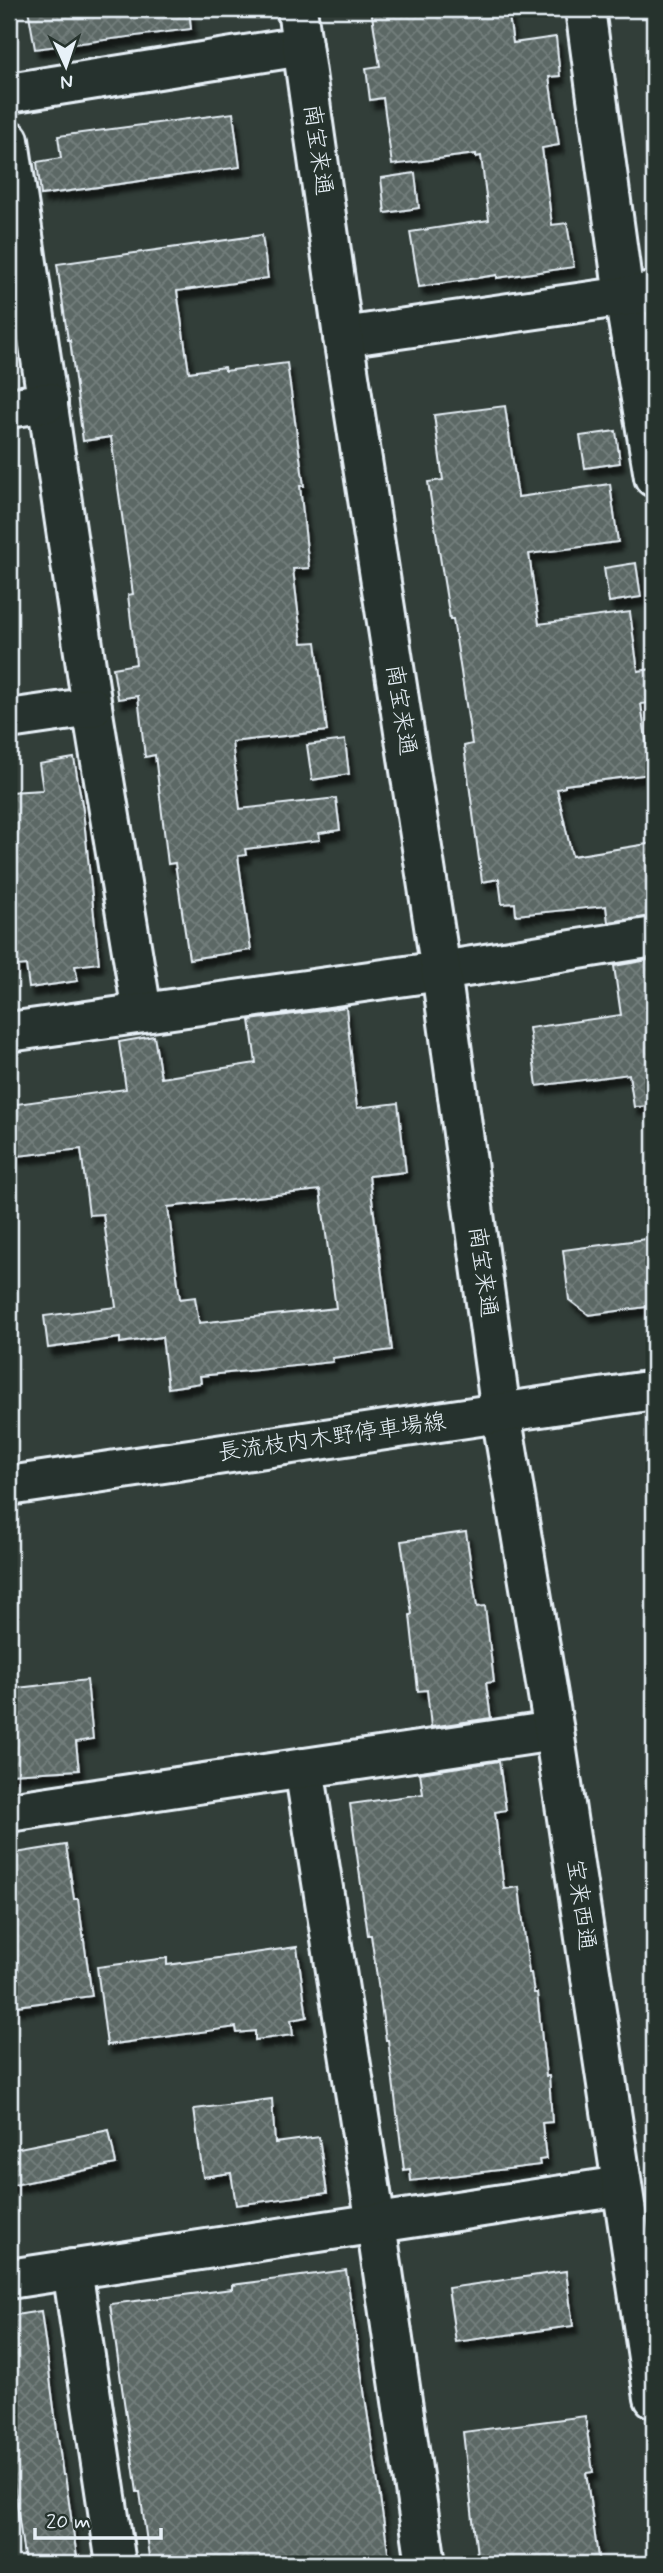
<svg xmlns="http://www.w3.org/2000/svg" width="663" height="2573" font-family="Mynerve,'Klee One',sans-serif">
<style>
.building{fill:url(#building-cross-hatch);stroke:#e8f1f8;stroke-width:2;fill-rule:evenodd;filter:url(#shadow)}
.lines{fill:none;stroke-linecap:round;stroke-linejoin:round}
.street-casing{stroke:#e8f1f8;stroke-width:44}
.secondary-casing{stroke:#e8f1f8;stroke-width:44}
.street{stroke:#26332d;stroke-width:38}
.secondary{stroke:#26332d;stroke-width:38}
.labels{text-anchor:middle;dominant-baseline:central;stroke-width:6;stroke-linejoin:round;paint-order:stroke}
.street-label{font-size:23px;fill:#e8f1f8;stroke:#26332d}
</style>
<defs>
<pattern id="building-cross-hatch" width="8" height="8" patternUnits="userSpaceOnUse" patternTransform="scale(1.75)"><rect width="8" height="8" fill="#5c6865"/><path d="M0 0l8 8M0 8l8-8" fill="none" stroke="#737e7c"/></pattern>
<filter id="shadow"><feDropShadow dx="4.5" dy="8" stdDeviation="2" flood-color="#0009"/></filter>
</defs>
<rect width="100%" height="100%" fill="#323e39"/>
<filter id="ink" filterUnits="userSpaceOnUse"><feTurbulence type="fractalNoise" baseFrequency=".0143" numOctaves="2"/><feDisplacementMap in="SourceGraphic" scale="14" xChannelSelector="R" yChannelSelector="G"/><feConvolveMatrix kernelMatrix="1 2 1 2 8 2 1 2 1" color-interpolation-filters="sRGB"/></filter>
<g filter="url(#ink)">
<g class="building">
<polygon points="28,9 189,9 191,29 35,49"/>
<polygon points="371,9 508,9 513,43 556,37 560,76 549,77 559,145 542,148 552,225 567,223 574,267 497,278 497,275 419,287 410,232 489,220 481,156 476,157 476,154 392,165 383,98 370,100 366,68 380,66"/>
<polygon points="233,113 240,167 41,195 37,162 61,158 58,136"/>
<polygon points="415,173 419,208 385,213 381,178"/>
<polygon points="262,235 268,278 177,291 189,372 224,367 225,371 287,363 304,486 300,486 309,568 293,569 302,643 316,642 327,731 232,742 240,809 336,798 340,830 319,833 320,840 245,849 246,855 238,856 251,950 189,959 175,863 168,864 155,755 145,757 138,696 118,699 113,668 136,664 128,595 133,594 111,437 83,441 70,340 68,340 57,264"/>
<polygon points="505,406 518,497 610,484 618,542 529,554 539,624 630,612 638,671 652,669 654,702 641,704 651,774 565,785 565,787 557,789 572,856 654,843 654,916 608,922 606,906 516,915 515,903 502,904 499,879 482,882 464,746 472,744 453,619 450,619 428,482 443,480 434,415"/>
<polygon points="616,431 620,463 585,468 580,436"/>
<polygon points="636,563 641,597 609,602 604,568"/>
<polygon points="345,740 349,774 312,780 307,745"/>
<polygon points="74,758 83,810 99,963 75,966 78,981 29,988 26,965 9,967 9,792 43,790 39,764"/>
<polygon points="654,959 654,1106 634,1107 629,1074 537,1086 529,1028 621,1015 614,966"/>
<path d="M 346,1007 L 357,1108 L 398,1103 L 406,1172 L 369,1176 L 392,1350 L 332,1358 L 333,1362 L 200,1376 L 201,1383 L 168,1388 L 162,1337 L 120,1343 L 120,1338 L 48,1348 L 44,1316 L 116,1307 L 103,1214 L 89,1215 L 81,1149 L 9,1157 L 9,1105 L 126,1089 L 119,1042 L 154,1036 L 161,1078 L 256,1063 L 250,1020 ZM 320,1190 L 336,1308 L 199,1323 L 195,1297 L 180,1299 L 168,1207 Z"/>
<polygon points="654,1238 654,1306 589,1315 569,1300 563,1250"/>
<polygon points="466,1532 477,1607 485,1606 494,1682 486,1683 491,1718 431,1727 427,1690 418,1691 410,1615 412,1614 401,1541"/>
<polygon points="87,1680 93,1739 76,1742 79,1770 9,1774 9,1689"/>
<polygon points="499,1761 506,1810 495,1812 504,1889 519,1887 529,1973 531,1973 534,1993 537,1993 546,2076 549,2076 552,2122 542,2123 546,2159 539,2160 540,2165 411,2181 410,2169 404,2170 388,2040 386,2040 371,1935 368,1935 350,1804 423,1794 420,1773"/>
<polygon points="66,1845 74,1899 78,1899 92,1996 9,2007 9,1854"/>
<polygon points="297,1947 307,2017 291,2020 293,2035 255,2040 255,2031 237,2033 236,2027 107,2045 97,1967 167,1958 167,1965"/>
<polygon points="272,2099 275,2143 319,2137 327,2193 236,2205 231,2173 203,2177 194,2109"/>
<polygon points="109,2130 116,2164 9,2186 9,2150"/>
<polygon points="346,2270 390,2564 150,2564 140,2492 137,2492 110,2304 232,2289 232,2285"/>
<polygon points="566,2271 573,2326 456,2342 448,2288"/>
<polygon points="41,2311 63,2475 65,2475 78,2564 25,2564 9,2445 9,2316"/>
<polygon points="585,2416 593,2472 586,2473 599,2564 478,2564 463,2432"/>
</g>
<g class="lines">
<defs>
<g id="street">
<polyline points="585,9 624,297 654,477"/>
<polyline points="9,93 302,46"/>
<polyline points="9,140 92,707 142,1012"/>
<polyline points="343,337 654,292"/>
<polyline points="9,408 48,402"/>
<polyline points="9,719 92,707"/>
<polyline points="9,1032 441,971 654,937"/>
<polyline points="304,1768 376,2224 426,2564"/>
<polyline points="9,1812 554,1731"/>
<polyline points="72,2269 116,2564"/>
<polyline points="9,2279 621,2186"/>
</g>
<g id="secondary">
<polyline points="297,9 343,337 441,971 501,1413 554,1731 654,2398"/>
<polyline points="9,1486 654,1390"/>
</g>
</defs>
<use href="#street" class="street-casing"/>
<use href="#secondary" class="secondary-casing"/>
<use href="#street" class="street"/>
<use href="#secondary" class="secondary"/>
</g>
</g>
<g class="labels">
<g class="street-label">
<text transform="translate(317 150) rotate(82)">南宝来通</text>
<text transform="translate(400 710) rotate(81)">南宝来通</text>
<text transform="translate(482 1272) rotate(82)">南宝来通</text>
<text transform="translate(332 1438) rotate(-8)">長流枝内木野停車場線</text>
<text transform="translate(580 1905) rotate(82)">宝来西通</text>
</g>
</g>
<rect width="663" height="2573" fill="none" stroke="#26332d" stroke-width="35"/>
<rect x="18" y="18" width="628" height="2538" fill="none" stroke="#e8f1f8" stroke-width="2.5" filter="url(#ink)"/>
<g transform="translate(66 66) rotate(177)" stroke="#26332d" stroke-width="5" paint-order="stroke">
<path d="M0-5L12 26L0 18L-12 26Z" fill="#e8f1f8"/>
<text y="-10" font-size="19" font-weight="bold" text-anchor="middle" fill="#e8f1f8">N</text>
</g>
<path d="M35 2528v10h126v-10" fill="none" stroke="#e8f1f8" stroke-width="3.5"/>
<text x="46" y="2528" font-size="21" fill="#e8f1f8" stroke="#26332d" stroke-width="5" paint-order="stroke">20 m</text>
</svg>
